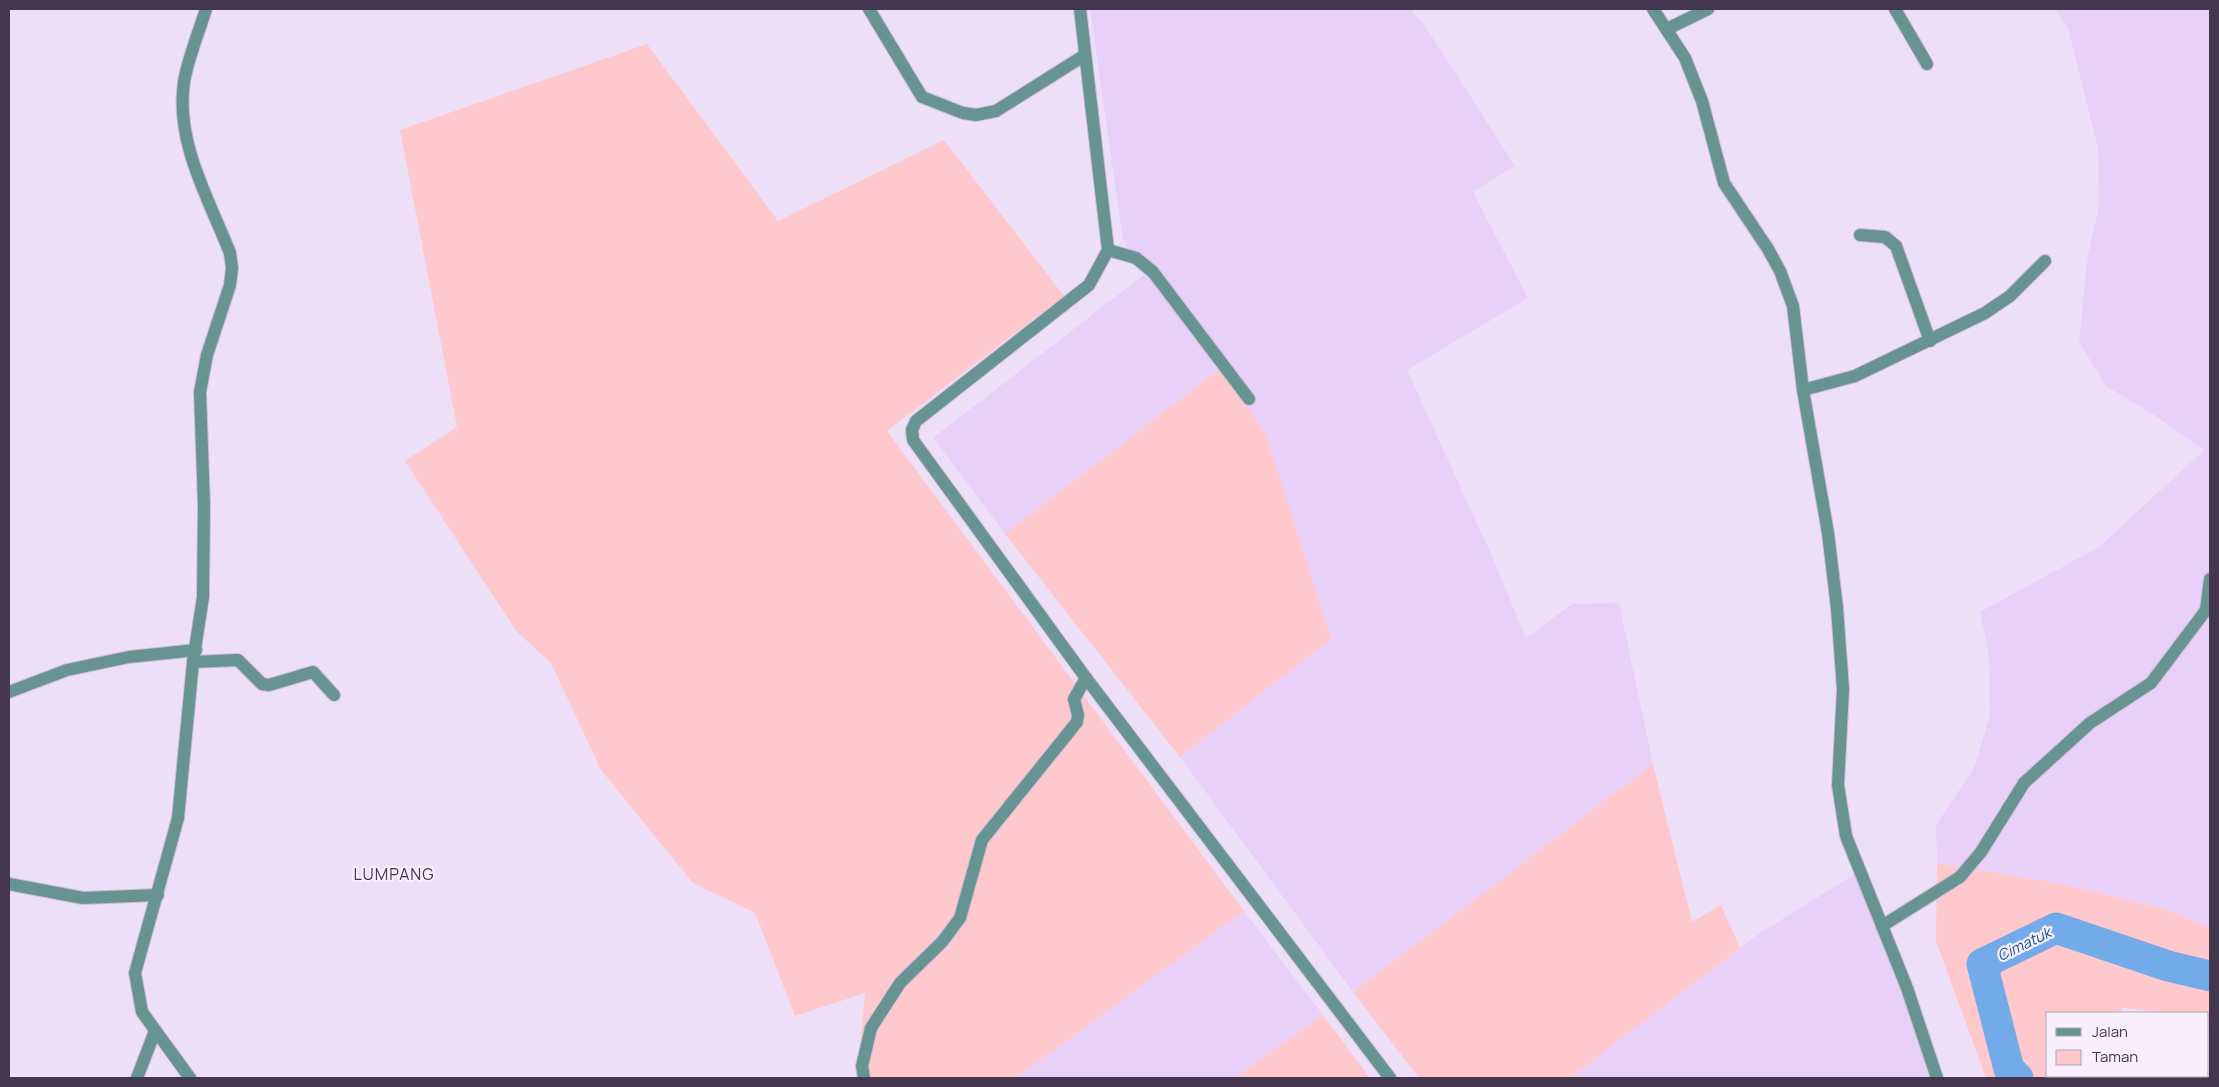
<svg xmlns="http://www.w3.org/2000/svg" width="2219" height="1087" font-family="Manrope,sans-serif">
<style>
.built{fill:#e9d0f9}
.green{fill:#fec8cd}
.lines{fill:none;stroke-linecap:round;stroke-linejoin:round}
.river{stroke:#73abe9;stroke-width:31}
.minor-casing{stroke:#ccbdd6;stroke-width:14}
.minor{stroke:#679492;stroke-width:12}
.labels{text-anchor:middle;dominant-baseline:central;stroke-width:4.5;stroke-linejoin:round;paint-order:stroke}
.water-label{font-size:15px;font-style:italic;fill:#165089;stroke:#f7effc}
.quarter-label{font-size:16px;letter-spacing:1px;fill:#45364f;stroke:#f7effc}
</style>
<rect width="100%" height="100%" fill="#eedff8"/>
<g class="built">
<polygon points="1090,9 1410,9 1424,24 1515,166 1473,192 1528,298 1407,370 1491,554 1526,638 1572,604 1619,603 1653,764 1353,992 1180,757 1331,639 1222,367 1005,534 933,438 1146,273 1123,240"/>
<polygon points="2055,9 2210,9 2210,928 2162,908 2057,883 1937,863 1936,825 1974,768 1990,716 1989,655 1980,612 2099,547 2204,450 2154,415 2106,386 2079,342 2088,254 2099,206 2098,149 2068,28"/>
<polygon points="1860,871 1897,974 1931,1078 1570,1078 1760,933"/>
<polygon points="1244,911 1323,1015 1234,1078 1016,1078"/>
</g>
<g class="green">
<polygon points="647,44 778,221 944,140 1064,296 887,431 1244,911 1016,1078 866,1078 860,1047 865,993 795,1016 755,913 693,883 601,770 551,663 517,632 405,461 457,427 400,130"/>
<polygon points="1222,367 1267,437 1331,639 1180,757 1005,534"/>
<polygon points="1653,764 1692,922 1721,905 1740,948 1570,1078 1419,1078 1353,992"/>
<polygon points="1937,863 2057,883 2162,908 2210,928 2210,1027 2208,1024 2208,1013 2172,1013 2123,1008 2120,1013 2048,1013 2048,1076 2088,1076 2087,1078 1986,1078 1936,941"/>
<polygon points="1323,1015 1370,1078 1234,1078"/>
</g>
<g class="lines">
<polyline class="river" points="2018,1078 2009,1069 1982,964 2056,928 2168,966 2210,976"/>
<defs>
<g id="minor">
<polyline points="869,9 922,97 963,113 976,115 996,111 1085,55"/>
<polyline points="1080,9 1108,250 1089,285 916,421 912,430 913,440 1086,678 1390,1078"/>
<polyline points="1653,9 1685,58 1702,101 1724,183 1768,249 1780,271 1793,306 1803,390 1828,533 1837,608 1843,689 1838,785 1846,836 1907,988 1937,1078"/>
<polyline points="1895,9 1927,64"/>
<polyline points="1667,29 1708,9"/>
<polyline points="1860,235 1885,237 1896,246 1930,341"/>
<polyline points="1108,250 1136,258 1153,272 1249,399"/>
<polyline points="1803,390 1855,376 1985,313 2010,296 2045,261"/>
<polyline points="193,662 238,660 262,684 269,685 313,672 334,695"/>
<polyline points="9,692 67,670 129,657 196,650"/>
<polyline points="9,884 83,898 158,895"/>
<polyline points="1882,926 1960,877 1981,852 2024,783 2090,723 2151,683 2206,610 2210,579"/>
<polyline points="137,1078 155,1031"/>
<path d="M 190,1078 L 142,1012 L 135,973 L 178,818 L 193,662 L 203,597 L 204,505 L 200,392 L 207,355 L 230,285 L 232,268 L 230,253 C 209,199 175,142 184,82 C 188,58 199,32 206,9"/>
<polyline points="864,1078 862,1066 871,1028 900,983 942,942 960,918 982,840 1077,722 1078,715 1074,699 1086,678"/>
</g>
</defs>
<use href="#minor" class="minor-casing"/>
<use href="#minor" class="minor"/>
</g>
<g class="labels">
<g class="water-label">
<text transform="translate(2024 944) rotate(-26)">Cimatuk</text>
</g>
<g class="quarter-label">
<text x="394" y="874">LUMPANG</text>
</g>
</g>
<rect width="2219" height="1087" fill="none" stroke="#45364f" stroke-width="20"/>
<rect x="2046" y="1012" width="162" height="65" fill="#f7effc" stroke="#b0a5b7"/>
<rect x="2056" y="1028" width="25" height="8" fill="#679492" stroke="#b0a5b7"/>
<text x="2092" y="1037" font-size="15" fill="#45364f">Jalan</text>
<rect x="2056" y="1050" width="25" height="15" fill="#fec8cd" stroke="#b0a5b7"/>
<text x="2092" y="1062" font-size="15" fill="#45364f">Taman</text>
</svg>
